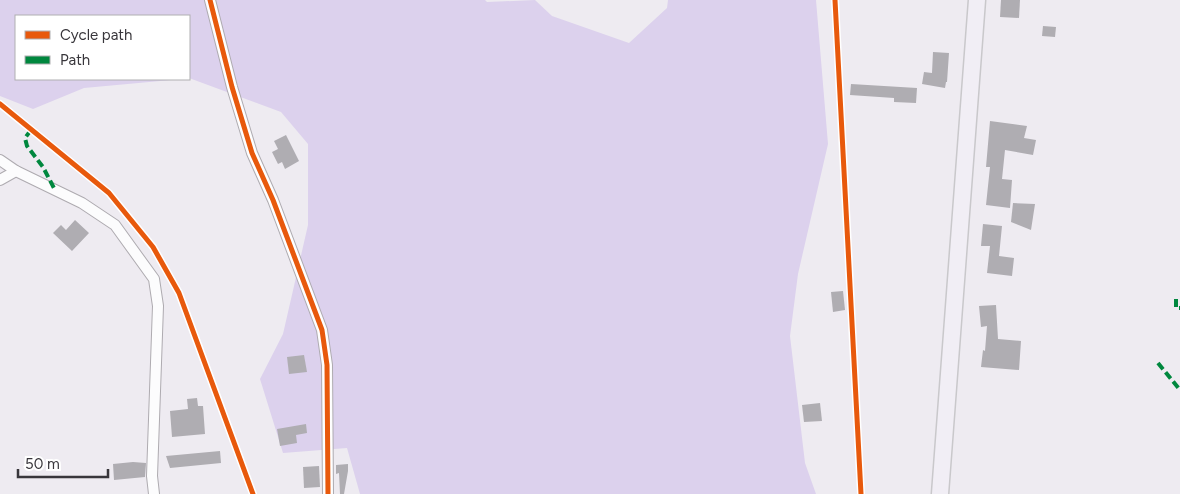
<svg xmlns="http://www.w3.org/2000/svg" width="1180" height="494" font-family="Figtree,sans-serif">
<style>
.green{fill:#dcd1ed}
.building{fill:#afadb2}
.lines{fill:none;stroke-linecap:round;stroke-linejoin:round}
.street-casing{stroke:#aeabb0;stroke-width:12}
.primary-casing{stroke:#c9c8cb;stroke-width:19}
.street{stroke:#fcfcfd;stroke-width:10}
.primary{stroke:#f1eef5;stroke-width:16}
.quiet{stroke:#00873e;stroke-width:4;stroke-dasharray:8 4;stroke-linecap:butt}
.cycleway-casing{stroke:#fff;stroke-width:8}
.cycleway{stroke:#e8590c;stroke-width:5}
</style>
<rect width="100%" height="100%" fill="#eeebf1"/>
<polygon class="green" points="0,0 485,0 487,2 535,0 552,16 629,43 667,8 668,0 816,0 828,144 798,274 790,336 805,463 816,494 360,494 347,448 283,453 260,379 283,334 308,225 308,144 281,112 189,78 189,16 16,16 16,79 182,79 84,88 33,109 0,96"/>
<g class="building">
<polygon points="1001,0 1020,0 1019,18 1000,17"/>
<polygon points="1043,26 1056,27 1055,37 1042,36"/>
<polygon points="933,52 949,53 947,82 946,82 945,88 922,84 924,72 932,73"/>
<polygon points="851,84 917,88 916,103 894,102 894,98 850,95"/>
<polygon points="990,121 1027,126 1024,138 1036,140 1033,155 1005,150 1002,179 1012,180 1010,208 986,205 990,167 986,167"/>
<polygon points="286,135 299,161 285,169 282,162 278,164 272,152 278,149 274,141"/>
<polygon points="1013,203 1035,204 1031,230 1011,222"/>
<polygon points="75,220 89,233 72,251 53,233 61,225 66,230"/>
<polygon points="983,224 1002,226 999,256 1014,258 1012,276 987,273 990,246 981,246"/>
<polygon points="843,291 845,310 833,312 831,292"/>
<polygon points="996,305 998,339 1021,341 1019,370 981,367 983,350 985,351 987,326 981,327 979,306"/>
<polygon points="304,355 307,372 289,374 287,357"/>
<polygon points="197,398 198,406 203,406 205,434 172,437 170,411 188,409 187,399"/>
<polygon points="820,403 822,421 804,422 802,405"/>
<polygon points="306,424 307,433 296,435 297,443 280,446 277,429"/>
<polygon points="220,451 221,463 170,468 166,456"/>
<polygon points="133,462 146,463 145,477 114,480 113,464"/>
<polygon points="348,464 348,471 344,494 340,494 339,473 336,474 336,465"/>
<polygon points="319,466 320,487 304,488 303,467"/>
</g>
<g class="lines">
<defs>
<g id="street">
<polyline points="210,0 232,87 252,153 273,200 322,330 327,365 328,494"/>
<polyline points="0,160 16,171 82,203 115,225 154,279 158,306 152,476 154,494"/>
<polyline points="0,180 16,171"/>
</g>
<polyline id="primary" points="940,494 977,0"/>
</defs>
<use href="#street" class="street-casing"/>
<use href="#primary" class="primary-casing"/>
<use href="#street" class="street"/>
<use href="#primary" class="primary"/>
<g class="quiet">
<polyline points="31,130 25,138 27,146 43,167 55,190"/>
<polyline points="1176,299 1176,308 1180,308"/>
<polyline points="1158,363 1180,390"/>
</g>
<defs>
<g id="cycleway">
<polyline points="210,0 232,87 252,153 273,200 322,330 327,365 328,494"/>
<polyline points="835,0 861,494"/>
<polyline points="0,104 109,193 153,247 179,293 253,494"/>
</g>
</defs>
<use href="#cycleway" class="cycleway-casing"/>
<use href="#cycleway" class="cycleway"/>
</g>
<rect x="15" y="15" width="175" height="65" fill="#ffffff" stroke="#afafb1"/>
<rect x="25" y="31" width="25" height="8" fill="#e8590c" stroke="#afafb1"/>
<text x="60" y="40" font-size="15" fill="#38363b">Cycle path</text>
<rect x="25" y="56" width="25" height="8" fill="#00873e" stroke="#afafb1"/>
<text x="60" y="65" font-size="15" fill="#38363b">Path</text>
<path d="M18 469v8h90v-8" fill="none" stroke="#38363b" stroke-width="2.5"/>
<text x="25" y="469" font-size="15" fill="#38363b" stroke="#ffffff" stroke-width="4" paint-order="stroke">50 m</text>
</svg>
